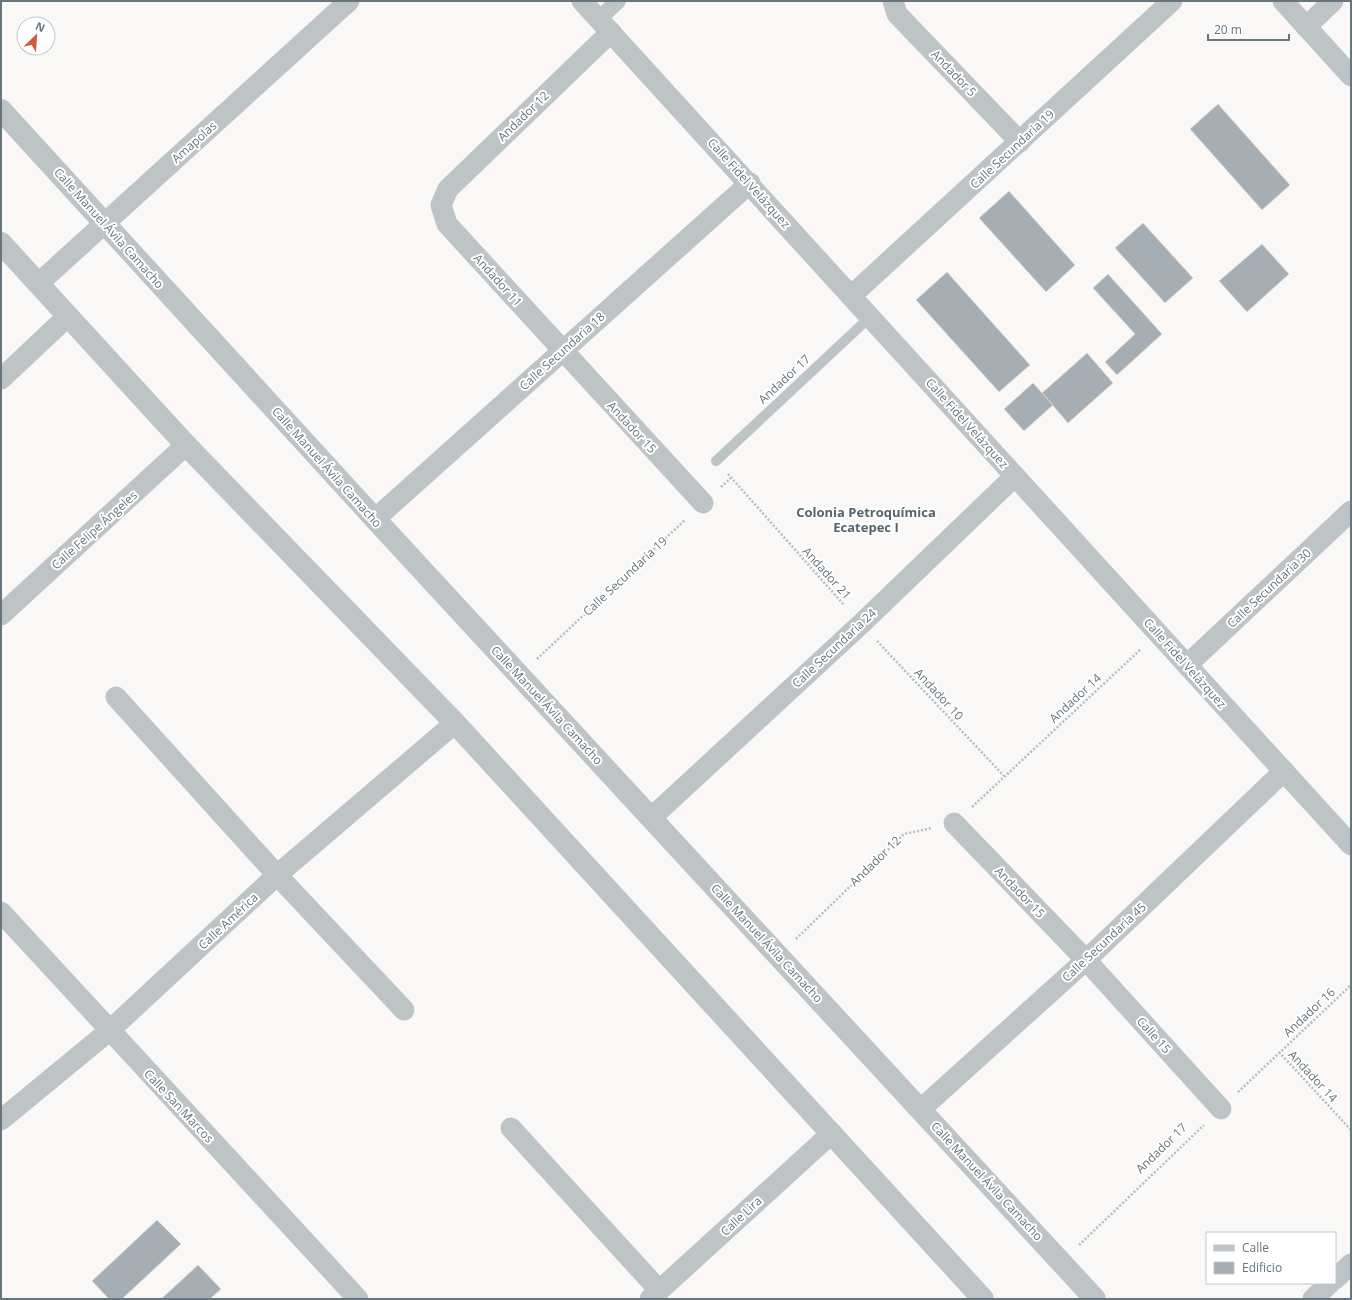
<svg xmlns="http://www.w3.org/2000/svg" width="1352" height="1300" font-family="'Open Sans',sans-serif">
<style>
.building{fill:#a6adb3;stroke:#dadad9}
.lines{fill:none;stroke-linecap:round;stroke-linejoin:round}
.path{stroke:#b9bcbe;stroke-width:2.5;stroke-dasharray:2 2;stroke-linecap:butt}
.service{stroke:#bec3c6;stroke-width:10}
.pedestrian{stroke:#bec3c6;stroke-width:16}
.minor{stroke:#bec3c6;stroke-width:21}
.tertiary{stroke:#bec3c6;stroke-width:22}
.labels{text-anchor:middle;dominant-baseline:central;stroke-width:4;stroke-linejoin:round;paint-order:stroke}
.street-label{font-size:12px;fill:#66757e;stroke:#fff}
.neighbourhood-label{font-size:13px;font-weight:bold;fill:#58636a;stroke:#fff}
</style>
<rect width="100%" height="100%" fill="#f9f8f7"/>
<g class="building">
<polygon points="1218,104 1290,185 1262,210 1190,129"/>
<polygon points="1009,191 1075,265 1046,292 979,218"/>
<polygon points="1143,223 1193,278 1165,303 1115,248"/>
<polygon points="1262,244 1289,274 1247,312 1219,281"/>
<polygon points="947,272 1030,365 999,392 916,300"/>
<polygon points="1108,274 1162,334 1117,375 1105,362 1135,334 1093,288"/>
<polygon points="1087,353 1113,383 1068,423 1042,393"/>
<polygon points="1033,383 1053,405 1024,431 1004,409"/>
<polygon points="157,1220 181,1244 122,1299 109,1299 92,1281"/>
<polygon points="198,1265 221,1289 210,1299 161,1299"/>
</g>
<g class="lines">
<g class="path">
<polyline points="728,474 844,605"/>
<polyline points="721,487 731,478"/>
<polyline points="877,641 1004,776"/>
<polyline points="537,659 685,520"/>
<polyline points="972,807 1141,649"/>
<polyline points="796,939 904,834 932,828"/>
<polyline points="1279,1052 1351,1130"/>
<polyline points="1238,1092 1351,985"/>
<polyline points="1079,1245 1204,1125"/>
</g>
<polyline class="service" points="716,461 870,317"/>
<polyline class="pedestrian" points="599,19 618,1"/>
<g class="minor">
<polyline points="582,1 1351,845"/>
<polyline points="893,1 897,14 1020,142"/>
<polyline points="1283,1 1351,76"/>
<polyline points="1306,27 1333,1"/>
<polyline points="611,32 448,189 441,205 447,224 703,503"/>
<polyline points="39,283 349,1"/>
<polyline points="851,296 1172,1"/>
<polyline points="1,379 68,316"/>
<polyline points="375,519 750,183"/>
<polyline points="1,615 186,445"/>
<polyline points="1187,665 1351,511"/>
<polyline points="116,697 277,875 404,1010"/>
<polyline points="651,818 861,624 1015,476"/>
<polyline points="954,823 1086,960 1221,1109"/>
<polyline points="1,912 358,1299"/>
<polyline points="921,1109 1086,960 1284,771"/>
<polyline points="1,1120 109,1031 277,875 455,723"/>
<polyline points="511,1128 659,1290"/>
<polyline points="1335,1279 1351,1264"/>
<polyline points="650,1299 832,1133"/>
<polyline points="1313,1299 1330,1283"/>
</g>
<g class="tertiary">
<polyline points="1,110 375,519 1095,1299"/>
<polyline points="1,243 186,445 455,723 983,1299"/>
</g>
</g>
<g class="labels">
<g class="street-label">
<text transform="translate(954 73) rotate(46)">Andador 5</text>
<text transform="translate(523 116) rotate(-44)">Andador 12</text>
<text transform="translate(194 142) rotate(-42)">Amapolas</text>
<text transform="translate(1012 149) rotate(-43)">Calle Secundaria 19</text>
<text transform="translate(749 183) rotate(48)">Calle Fidel Velázquez</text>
<text transform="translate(109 228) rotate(48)">Calle Manuel Ávila Camacho</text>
<text transform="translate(498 280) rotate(48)">Andador 11</text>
<text transform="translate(562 351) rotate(-42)">Calle Secundaria 18</text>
<text transform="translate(784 379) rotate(-43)">Andador 17</text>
<text transform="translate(967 423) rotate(48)">Calle Fidel Velázquez</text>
<text transform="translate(632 427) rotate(47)">Andador 15</text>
<text transform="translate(327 467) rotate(48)">Calle Manuel Ávila Camacho</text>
<text transform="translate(94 530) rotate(-42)">Calle Felipe Ángeles</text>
<text transform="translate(827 573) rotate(48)">Andador 21</text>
<text transform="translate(625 576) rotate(-43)">Calle Secundaria 19</text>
<text transform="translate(1269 588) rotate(-43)">Calle Secundaria 30</text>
<text transform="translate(834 648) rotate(-43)">Calle Secundaria 24</text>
<text transform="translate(1185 663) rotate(48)">Calle Fidel Velázquez</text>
<text transform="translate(939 694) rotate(47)">Andador 10</text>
<text transform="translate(1075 698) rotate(-43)">Andador 14</text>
<text transform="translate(547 705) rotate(47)">Calle Manuel Ávila Camacho</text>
<text transform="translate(875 861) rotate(-44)">Andador 12</text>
<text transform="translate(1020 892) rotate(46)">Andador 15</text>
<text transform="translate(228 921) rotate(-43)">Calle América</text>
<text transform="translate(1104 942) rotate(-43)">Calle Secundaria 45</text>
<text transform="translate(767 943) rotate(47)">Calle Manuel Ávila Camacho</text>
<text transform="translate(1309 1012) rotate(-43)">Andador 16</text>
<text transform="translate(1154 1035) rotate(48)">Calle 15</text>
<text transform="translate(1313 1076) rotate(47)">Andador 14</text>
<text transform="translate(179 1106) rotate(47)">Calle San Marcos</text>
<text transform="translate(1161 1148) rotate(-44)">Andador 17</text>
<text transform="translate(987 1181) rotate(47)">Calle Manuel Ávila Camacho</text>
<text transform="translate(741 1216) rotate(-43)">Calle Lira</text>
</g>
<g class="neighbourhood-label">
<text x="866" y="512">Colonia Petroquímica<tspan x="866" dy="15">Ecatepec I</tspan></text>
</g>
</g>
<rect width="1352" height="1300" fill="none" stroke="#66757e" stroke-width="4"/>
<rect x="1206" y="1232" width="130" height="52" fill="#ffffff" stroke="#c2c8cb"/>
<rect x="1214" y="1245" width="20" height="6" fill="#bec3c6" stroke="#c2c8cb"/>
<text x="1242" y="1252" font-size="12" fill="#66757e">Calle</text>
<rect x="1214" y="1262" width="20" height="12" fill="#a6adb3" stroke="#c2c8cb"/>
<text x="1242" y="1272" font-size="12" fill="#66757e">Edificio</text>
<g transform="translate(36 36) rotate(25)"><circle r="19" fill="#ffffff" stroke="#c2c8cb"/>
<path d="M0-3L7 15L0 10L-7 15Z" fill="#cf5b40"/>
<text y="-6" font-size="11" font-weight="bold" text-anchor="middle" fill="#66757e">N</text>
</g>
<path d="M1208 34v6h81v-6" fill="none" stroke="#66757e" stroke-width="2"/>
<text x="1214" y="34" font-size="12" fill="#66757e" stroke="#ffffff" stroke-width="3" paint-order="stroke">20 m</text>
</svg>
